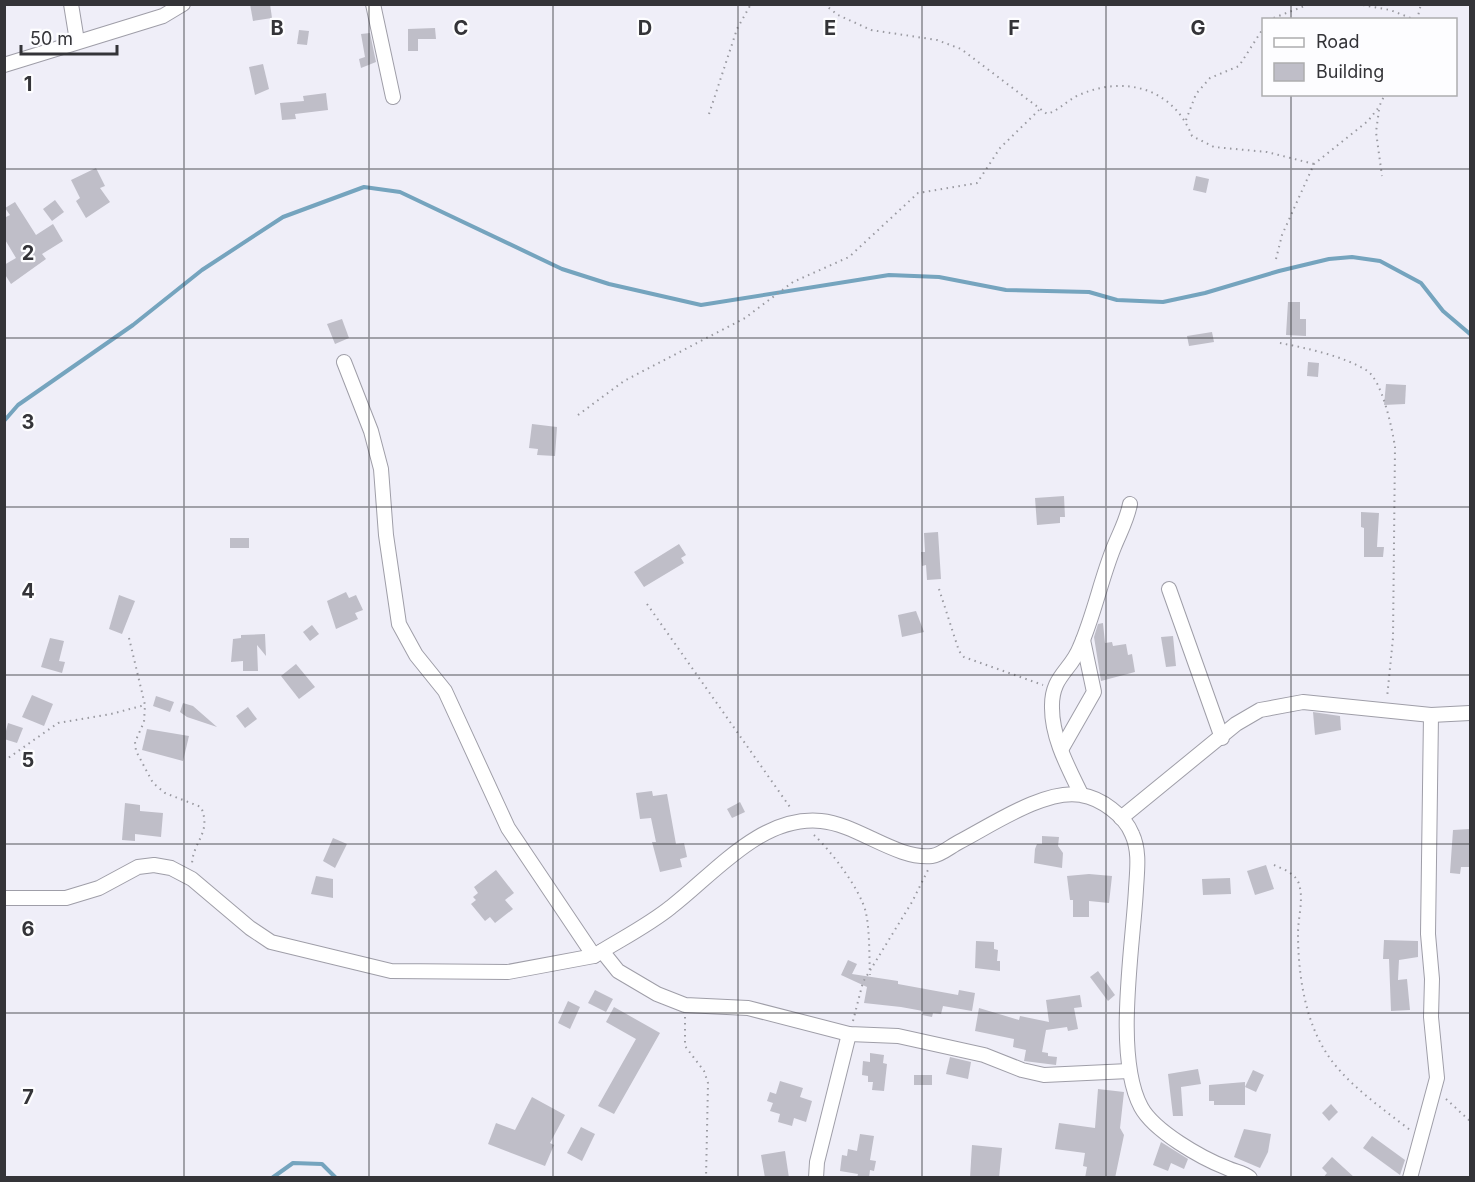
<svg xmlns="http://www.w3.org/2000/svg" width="1475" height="1182" font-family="Inter,sans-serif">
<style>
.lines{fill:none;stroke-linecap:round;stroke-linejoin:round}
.stream{stroke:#75a4be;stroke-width:4}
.building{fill:#bfbec8}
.minor-casing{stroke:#9f9ea8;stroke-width:16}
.path{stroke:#9a9aa1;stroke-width:2;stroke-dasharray:1.5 4.5;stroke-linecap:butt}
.minor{stroke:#fff;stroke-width:14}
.grid{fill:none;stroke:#343438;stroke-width:1.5;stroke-opacity:0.55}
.grid-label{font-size:20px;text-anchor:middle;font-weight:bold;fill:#343438;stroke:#fdfdff;stroke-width:4.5;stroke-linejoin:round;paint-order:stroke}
</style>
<rect width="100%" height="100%" fill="#efeef8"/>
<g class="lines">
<g class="stream">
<polyline points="4,421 18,405 133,325 202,270 283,217 364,187 400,192 562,269 609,284 701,305 889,275 939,277 1006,290 1089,292 1117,300 1163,302 1205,293 1279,271 1329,259 1352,257 1380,261 1421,283 1443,311 1470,334"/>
<polyline points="272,1178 293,1163 322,1164 336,1178"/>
</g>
</g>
<g class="building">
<polygon points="250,4 270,4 272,18 253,21"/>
<polygon points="435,28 436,39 418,39 418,51 408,51 408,29"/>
<polygon points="299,30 309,31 307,45 297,44"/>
<polygon points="370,33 376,62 361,68 359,59 365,57 361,34"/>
<polygon points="263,64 269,89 255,95 249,67"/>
<polygon points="326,93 328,110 295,114 296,119 282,120 280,103 304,101 303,96"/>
<polygon points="96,168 105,186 100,188 110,202 86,218 76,201 80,198 71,180"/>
<polygon points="1196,176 1209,179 1206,193 1193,190"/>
<polygon points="55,200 64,212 52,221 43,209"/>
<polygon points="15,202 36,235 53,224 63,241 42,254 46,259 11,284 4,273 4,265 16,258 4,238 4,218 10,215 5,208"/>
<polygon points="1288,302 1300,302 1300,319 1306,319 1306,336 1286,335"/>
<polygon points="342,319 349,338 335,344 327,324"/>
<polygon points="1212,332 1214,342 1189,346 1187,336"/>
<polygon points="1308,362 1319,363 1318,377 1307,376"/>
<polygon points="1386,384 1406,385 1405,404 1384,405"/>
<polygon points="532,424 557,427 555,456 537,455 538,449 529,448"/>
<polygon points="1064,496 1065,517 1060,517 1060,523 1037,525 1035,498"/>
<polygon points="1361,512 1379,513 1377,547 1384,547 1383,557 1364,557 1364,528 1361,527"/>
<polygon points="938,532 941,579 927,580 926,565 922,566 921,552 925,552 924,533"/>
<rect x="230" y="538" width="19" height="10"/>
<polygon points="679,544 686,555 681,558 684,563 644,587 634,572"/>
<polygon points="346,592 349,598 356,595 363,610 355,613 358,619 336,629 327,601"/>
<polygon points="119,595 135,601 122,634 109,629"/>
<polygon points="916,611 924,632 902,637 898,615"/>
<polygon points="1103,623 1105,643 1112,642 1113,646 1126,644 1128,655 1132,654 1135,672 1101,681 1094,637 1098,624"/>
<polygon points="312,625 319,634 310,641 303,632"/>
<polygon points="265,634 266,656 257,645 258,671 243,671 243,661 231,662 233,639 241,638 241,635"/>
<polygon points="1173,636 1176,666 1166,667 1161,637"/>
<polygon points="50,638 64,641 59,661 65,662 62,673 41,667"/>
<polygon points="296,664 315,687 299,699 281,676"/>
<polygon points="32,695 53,704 44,726 22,717"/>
<polygon points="156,696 174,702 170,712 153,706"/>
<polygon points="183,703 193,706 217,727 187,717 180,712"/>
<polygon points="248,707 257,719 245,728 236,716"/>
<polygon points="1313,712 1340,716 1341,730 1315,735"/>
<polygon points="8,723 23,728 17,743 4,739"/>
<polygon points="147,729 189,736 183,761 142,750"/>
<polygon points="652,791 653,796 667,794 676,844 684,843 687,857 680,859 682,867 660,872 652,842 656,842 651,818 640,819 636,793"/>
<polygon points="740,802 745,812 732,818 727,809"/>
<polygon points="125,803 140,805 140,811 163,813 161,837 135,834 135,841 122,840"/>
<polygon points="1470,829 1470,867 1461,867 1460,874 1450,873 1453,830"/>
<polygon points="1042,836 1059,837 1058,846 1063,853 1062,868 1034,863 1035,849 1037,844 1042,844"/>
<polygon points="333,838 347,844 335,868 323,861"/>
<polygon points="1266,865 1274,889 1255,895 1247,871"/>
<polygon points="496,870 514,893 505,900 513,909 495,923 490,917 485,921 471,904 476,900 473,897 478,893 474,887"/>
<polygon points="1089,874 1112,876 1109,903 1089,901 1089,917 1073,917 1073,900 1070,900 1067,876"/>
<polygon points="316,876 333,879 333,898 311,894"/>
<polygon points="1230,878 1231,894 1203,895 1202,879"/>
<polygon points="1384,940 1418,941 1418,957 1399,960 1398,980 1407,979 1410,1010 1391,1011 1389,959 1383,959"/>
<polygon points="976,941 994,942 994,949 998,950 997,961 1000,961 1000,971 975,968"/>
<polygon points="848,960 857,964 852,974 898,981 898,984 958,995 959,990 975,993 972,1011 943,1006 941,1014 933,1013 932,1017 922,1015 923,1011 901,1007 864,1003 867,987 841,975"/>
<polygon points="1098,971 1115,995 1108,1001 1090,977"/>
<polygon points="595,990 613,999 606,1012 588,1003"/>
<polygon points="1080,995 1082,1007 1074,1008 1078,1029 1068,1031 1067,1027 1046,1030 1042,1052 1048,1053 1048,1056 1057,1057 1056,1065 1024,1061 1026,1050 1013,1047 1014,1039 975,1031 979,1008 1019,1020 1020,1016 1049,1022 1046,1000"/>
<polygon points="568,1001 580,1007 570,1029 558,1023"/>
<polygon points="614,1007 660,1033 614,1114 598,1106 636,1039 606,1022"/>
<polygon points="870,1053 884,1055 883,1063 887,1064 884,1091 872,1090 873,1082 868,1082 868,1076 862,1075 863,1061 870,1062"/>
<polygon points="950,1057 971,1062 968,1079 946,1074"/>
<polygon points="1198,1069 1201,1084 1181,1087 1183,1116 1173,1116 1168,1074"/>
<polygon points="1253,1070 1264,1075 1256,1092 1245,1087 1245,1105 1214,1105 1214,1101 1209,1101 1209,1085 1245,1082 1245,1087"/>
<rect x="914" y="1075" width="18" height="10"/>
<polygon points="780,1081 803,1088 800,1097 812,1101 806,1122 794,1118 792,1126 778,1122 780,1114 770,1111 773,1103 767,1101 770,1092 776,1094"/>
<polygon points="1098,1089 1124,1092 1120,1128 1124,1135 1115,1178 1085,1178 1087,1167 1083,1166 1085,1153 1055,1149 1059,1123 1095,1128"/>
<polygon points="532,1097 565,1115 550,1143 554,1145 545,1166 488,1144 496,1123 515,1130"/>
<polygon points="1331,1104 1338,1112 1329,1121 1322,1113"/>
<polygon points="581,1127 595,1134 582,1161 567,1153"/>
<polygon points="1244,1129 1271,1134 1268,1152 1260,1168 1234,1157"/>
<polygon points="860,1134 874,1136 870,1160 876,1161 874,1171 870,1170 869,1178 857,1178 858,1174 840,1171 842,1155 847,1156 848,1149 857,1151"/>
<polygon points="1372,1136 1405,1160 1400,1175 1363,1148"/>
<polygon points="1161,1142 1188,1159 1184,1169 1171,1163 1168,1171 1153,1165"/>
<polygon points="972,1145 1002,1148 999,1178 970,1178"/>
<polygon points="785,1151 789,1178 765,1178 761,1155"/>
<polygon points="1332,1157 1355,1178 1323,1178 1327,1173 1322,1168"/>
</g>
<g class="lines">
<defs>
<g id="minor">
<polyline points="71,4 77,41"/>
<polyline points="373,4 393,97"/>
<polyline points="4,65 163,16 183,4"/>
<polyline points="344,362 371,431 381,469 386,535 399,624 416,655 445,691 508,828 594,956"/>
<polyline points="1169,589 1222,738"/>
<polyline points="1062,748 1094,692 1083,640"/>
<path d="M 1081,794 C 1068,767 1052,738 1052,708 C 1051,676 1071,671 1080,647 C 1094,615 1101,579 1114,547 C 1120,532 1127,520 1130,504"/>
<polyline points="1121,818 1236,724 1260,710 1303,702 1431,715 1470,713"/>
<path d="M 4,898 L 66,898 L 99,888 L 138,867 L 154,865 L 171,868 L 192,879 L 250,928 L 271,942 L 391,971 L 508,972 L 594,956 L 602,951 C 625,937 650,924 671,907 C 714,874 761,815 821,821 C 857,824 897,860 932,856 C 941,855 951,846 959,842 C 990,826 1046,788 1081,795 C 1101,798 1125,816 1132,834 C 1140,851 1137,871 1136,889 C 1133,947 1114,1056 1141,1107 C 1154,1131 1201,1158 1227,1168 C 1235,1172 1243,1172 1250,1178"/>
<polyline points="602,951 618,971 657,994 685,1005 748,1008 849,1034 898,1036 984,1055 1022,1070 1044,1075 1129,1071"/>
<polyline points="816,1178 817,1162 849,1034"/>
<polyline points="1410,1178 1437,1078 1431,1017 1432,979 1428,934 1431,715"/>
</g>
</defs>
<use href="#minor" class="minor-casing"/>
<g class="path">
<path d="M 824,4 L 838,15 L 871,30 L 937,40 L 961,49 L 1047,114 C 1060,110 1067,100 1079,95 C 1125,75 1173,88 1192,136 L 1214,147 L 1267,152 L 1314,164"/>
<polyline points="1357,4 1390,10 1416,20"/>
<polyline points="1268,20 1310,4"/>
<polyline points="1417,20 1421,4"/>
<polyline points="1379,110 1376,132 1382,176"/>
<polyline points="709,114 737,29 751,4"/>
<polyline points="1186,120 1196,94 1210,78 1239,66 1264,27"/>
<polyline points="1276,259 1282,235 1314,164 1368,121 1379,107 1385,94"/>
<path d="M 1280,343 C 1306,348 1343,356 1366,370 C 1382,379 1392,428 1395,447 L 1393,638 L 1387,698"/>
<polyline points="578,415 624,381 745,318 793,282 849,257 918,193 977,183 1000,148 1039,110"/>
<polyline points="939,589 959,651 964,657 1043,685"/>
<polyline points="647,604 792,810"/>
<path d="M 129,638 L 145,705 L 144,722 L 135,742 L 136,751 L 153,783 L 165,793 L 201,807 C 212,833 193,841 192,864"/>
<polyline points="4,761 58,723 111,714 145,705"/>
<path d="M 814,835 C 831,851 861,890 866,913 C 870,933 869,955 870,975"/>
<path d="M 1274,865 C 1285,870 1298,874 1300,888 C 1303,902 1298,919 1298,933 C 1298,971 1304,1016 1324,1049 C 1342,1081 1382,1108 1410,1130"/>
<polyline points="685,1017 685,1046 704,1071 708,1083 706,1178"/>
<polyline points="853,1021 863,982 912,902 928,870"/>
<polyline points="1446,1099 1470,1121"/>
</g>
<use href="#minor" class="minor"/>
</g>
<path class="grid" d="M 184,4 L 184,1178M 369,4 L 369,1178M 553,4 L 553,1178M 738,4 L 738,1178M 922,4 L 922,1178M 1106,4 L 1106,1178M 1291,4 L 1291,20M 1291,94 L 1291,1178M 4,169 L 1470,169M 4,338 L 1470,338M 4,507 L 1470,507M 4,675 L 1470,675M 4,844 L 1470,844M 4,1013 L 1470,1013"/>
<g class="grid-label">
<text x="277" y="35">B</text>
<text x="461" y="35">C</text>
<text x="645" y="35">D</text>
<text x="830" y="35">E</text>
<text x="1014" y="35">F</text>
<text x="1198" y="35">G</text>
<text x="28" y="91">1</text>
<text x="28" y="260">2</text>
<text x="28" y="429">3</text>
<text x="28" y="598">4</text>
<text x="28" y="767">5</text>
<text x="28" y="936">6</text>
<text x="28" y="1104">7</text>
</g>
<rect width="1475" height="1182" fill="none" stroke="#343438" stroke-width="12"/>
<rect x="1262" y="18" width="195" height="78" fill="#fdfdff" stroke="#adadaf" stroke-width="1.5"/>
<rect x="1274" y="38" width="30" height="9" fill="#ffffff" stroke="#adadaf" stroke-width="1.5"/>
<text x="1316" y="48" font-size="18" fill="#343438">Road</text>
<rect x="1274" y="63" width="30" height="18" fill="#bfbec8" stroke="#adadaf" stroke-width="1.5"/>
<text x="1316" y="78" font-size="18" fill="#343438">Building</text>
<path d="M21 45v9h96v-9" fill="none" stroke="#343438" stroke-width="3"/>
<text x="30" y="45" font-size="18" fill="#343438" stroke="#fdfdff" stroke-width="4.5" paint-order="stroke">50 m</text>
</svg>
